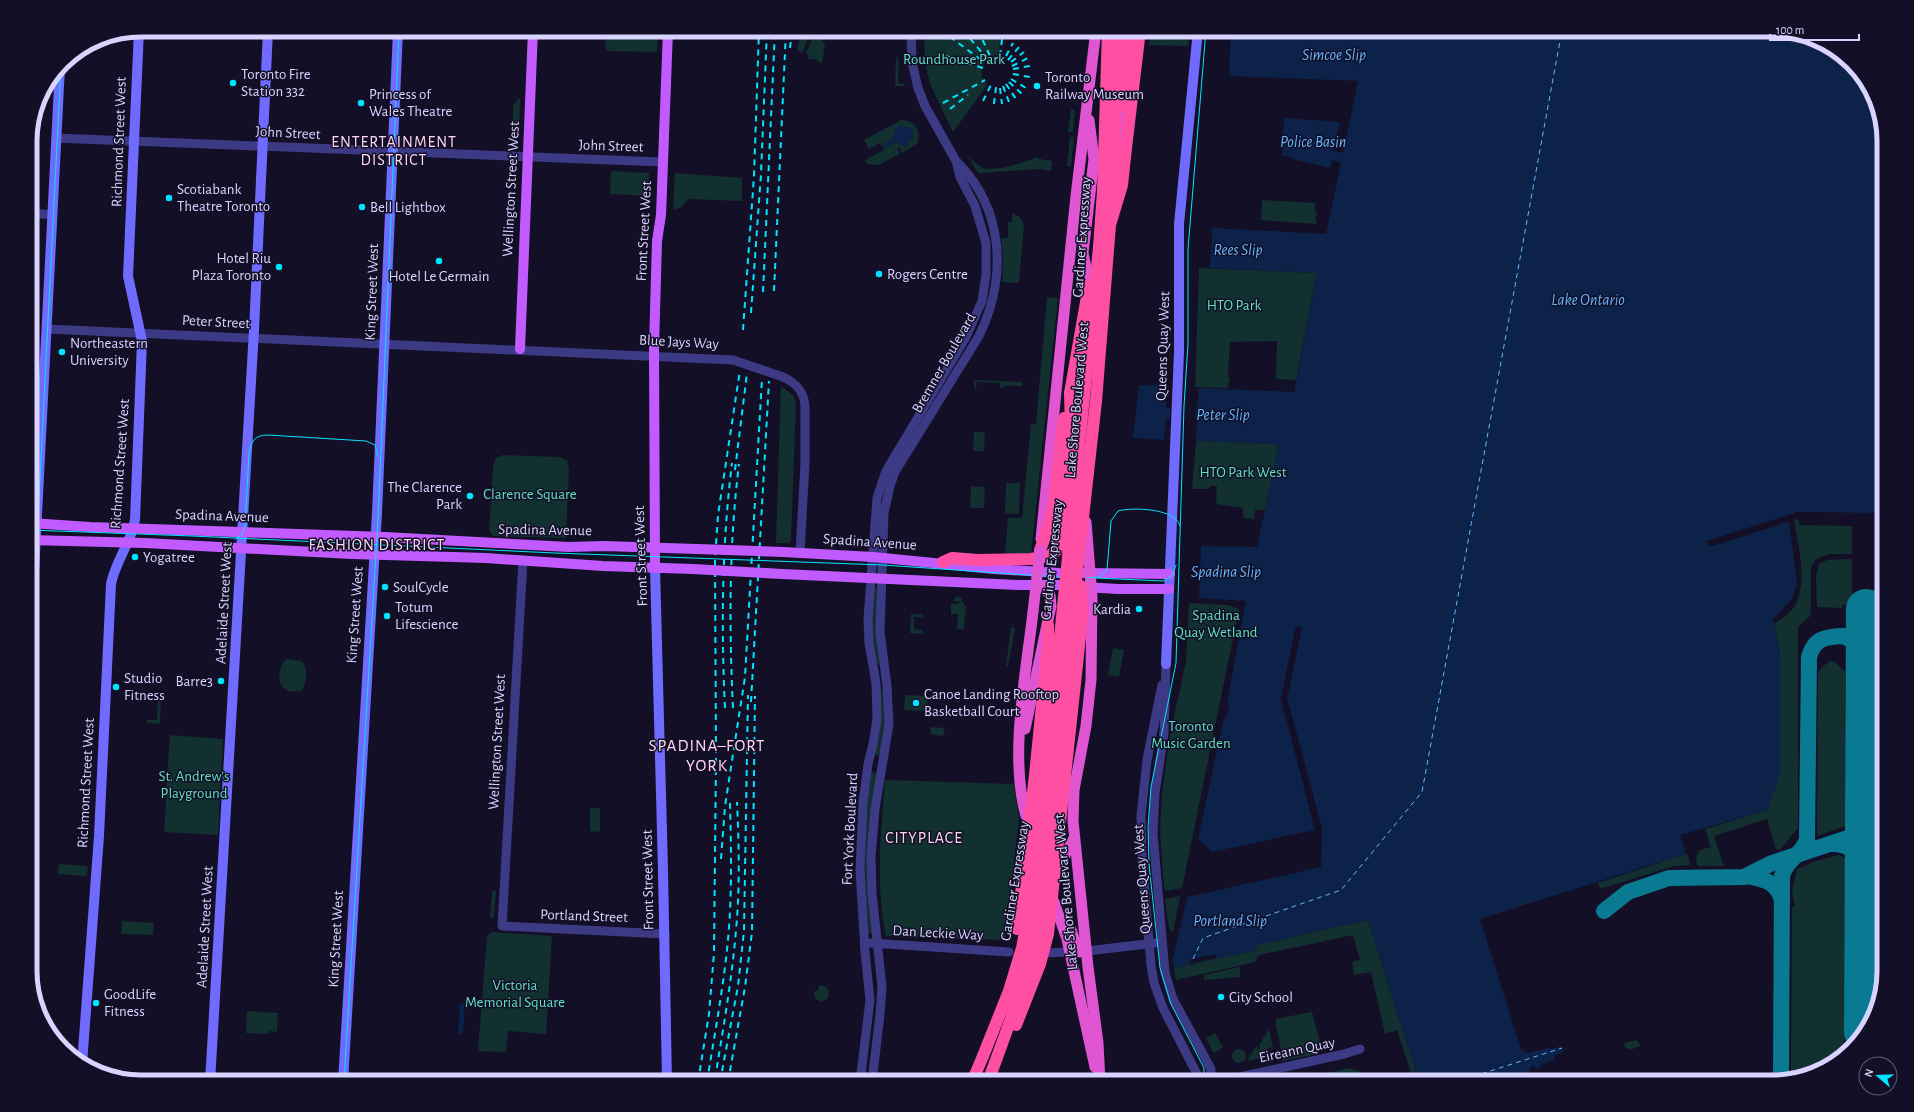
<svg xmlns="http://www.w3.org/2000/svg" width="1914" height="1112" font-family="'Alegreya Sans',sans-serif">
<style>
.green{fill:#12302f;fill-rule:evenodd}
.water{fill:#0c2248}
.pier{fill:#130f26}
.lines{fill:none;stroke-linecap:round;stroke-linejoin:round}
.stream{stroke:#0c2248;stroke-width:2}
.ferry{stroke:#62b6ff;stroke-width:1;stroke-dasharray:5 4;stroke-linecap:butt}
.taxiway{stroke:#0a7a92;stroke-width:16}
.runway{stroke:#0a7a92;stroke-width:40}
.tertiary{stroke:#3d3a85;stroke-width:9}
.secondary{stroke:#6f6bff;stroke-width:10}
.primary{stroke:#c25bff;stroke-width:10}
.trunk{stroke:#e055d1;stroke-width:11}
.motorway{stroke:#ff4fa3;stroke-width:12}
.tram{stroke:#00e5ff;stroke-width:1}
.rail{stroke:#00e5ff;stroke-width:2;stroke-dasharray:6 5;stroke-linecap:butt}
.tertiary-bridge{stroke:#3d3a85;stroke-width:9}
.primary-bridge{stroke:#c25bff;stroke-width:10}
.trunk-bridge{stroke:#e055d1;stroke-width:11}
.motorway-bridge{stroke:#ff4fa3;stroke-width:12}
.poi-dot{fill:#00e5ff;stroke:#130f26;stroke-width:1.5}
.labels{text-anchor:middle;dominant-baseline:central;stroke-width:3;stroke-linejoin:round;paint-order:stroke}
.park-label{font-size:15px;fill:#5fe0c0;stroke:#130f26}
.poi-label{font-size:15px;fill:#d9d4ff;stroke:#130f26;text-anchor:start}
.street-label{font-size:15px;fill:#d9d4ff;stroke:#130f26}
.water-label{font-size:16px;font-style:italic;fill:#62b6ff;stroke:#130f26}
.neighbourhood-label{font-size:16px;letter-spacing:1px;fill:#ffd6f0;stroke:#130f26}
.quarter-label{font-size:17px;letter-spacing:1px;fill:#ffd6f0;stroke:#130f26}
.rim{fill:none;stroke:#d9d4ff;stroke-width:5}
</style>
<rect width="100%" height="100%" fill="#130f26"/>
<g class="green">
<polygon points="604,30 658,30 657,52 606,51"/>
<polygon points="801,30 812,30 802,53 797,50"/>
<path d="M 924,30 L 1000,30 L 999,55 C 983,58 976,73 987,85 L 953,132 L 930,84 L 925,62 Z"/>
<polygon points="1152,30 1190,30 1188,46 1149,45"/>
<polygon points="817,32 825,45 822,64 815,59 808,59 808,54 806,53 815,33"/>
<polygon points="896,56 899,62 898,83 904,84 905,86 895,86"/>
<polygon points="518,99 520,99 519,139 513,136 513,106"/>
<polygon points="1075,109 1073,132 1068,132 1071,110"/>
<path d="M 901,120 C 915,120 922,131 917,144 L 902,153 L 899,147 L 897,148 L 900,154 L 878,165 L 867,164 L 865,160 L 884,150 L 880,143 L 869,149 L 864,140 ZM 903,127 L 910,128 L 913,137 L 908,143 L 909,145 L 903,146 L 896,142 L 884,148 L 883,144 L 893,139 Z"/>
<polygon points="1070,137 1074,137 1071,166 1067,166"/>
<path d="M 968,156 C 973,160 977,165 983,168 C 993,172 1027,162 1037,157 L 1040,159 L 1052,161 L 1051,171 L 1039,169 L 978,173 Z"/>
<polygon points="611,171 649,173 648,196 610,194"/>
<polygon points="675,173 742,178 742,201 688,199 682,207 673,210"/>
<polygon points="1262,200 1315,203 1315,211 1318,214 1315,218 1317,224 1261,220"/>
<polygon points="1012,213 1020,217 1024,225 1019,283 1002,282 1003,257 1001,238 1008,238 1008,222 1012,222"/>
<polygon points="1199,268 1317,273 1296,380 1276,379 1277,341 1230,342 1228,377 1230,379 1228,388 1195,387"/>
<polygon points="1047,297 1058,298 1031,554 1005,553 1008,518 1022,518 1031,424 1036,424"/>
<polygon points="974,380 1022,382 1022,386 1004,386 1004,388 1000,388 1000,383 977,382 976,389 974,388"/>
<polygon points="781,386 793,395 796,402 791,540 788,543 776,543"/>
<polygon points="974,432 985,432 984,451 973,451"/>
<polygon points="1196,441 1279,444 1265,510 1255,510 1254,519 1243,518 1243,508 1216,504 1217,486 1210,486 1209,489 1192,489"/>
<polygon points="503,455 560,457 567,460 569,469 566,538 493,536 489,531 493,466 496,458"/>
<polygon points="1006,483 1020,483 1019,514 1005,513"/>
<polygon points="971,486 985,487 984,508 970,508"/>
<path d="M 1796,519 L 1799,521 L 1799,525 L 1852,526 L 1852,554 L 1828,554 L 1815,560 L 1811,568 L 1811,610 L 1810,616 L 1798,627 L 1798,828 L 1780,850 L 1776,849 L 1767,819 L 1714,836 L 1724,866 L 1698,866 C 1695,860 1696,856 1700,850 L 1711,847 L 1705,829 L 1767,810 L 1780,651 L 1774,624 C 1779,620 1785,617 1789,613 C 1811,592 1798,545 1794,520 Z"/>
<polygon points="1852,559 1852,604 1842,605 1842,608 1817,607 1816,575 1819,564 1827,560"/>
<polygon points="1881,562 1884,562 1884,605 1880,604"/>
<polygon points="872,587 878,588 881,665 876,664 870,618"/>
<polygon points="956,596 961,598 962,601 964,602 964,606 966,606 964,629 957,629 958,614 951,614 951,603 957,604 961,602 953,601"/>
<polygon points="1189,603 1228,605 1239,609 1182,888 1166,891 1164,888 1160,833 1162,793 1170,735 1186,661"/>
<polygon points="911,614 923,614 923,617 914,617 914,629 923,630 923,634 910,633"/>
<polygon points="1011,627 1015,628 1008,666 1006,666"/>
<polygon points="1113,648 1124,650 1119,677 1108,675"/>
<path d="M 287,659 L 302,661 C 308,667 307,684 302,690 C 275,699 275,667 287,659 Z"/>
<polygon points="1829,661 1835,662 1845,672 1845,826 1817,836 1818,672"/>
<polygon points="879,689 885,689 887,709 882,756 874,755"/>
<polygon points="158,692 161,692 160,724 147,723 147,720 157,720"/>
<polygon points="905,695 928,696 927,711 904,710"/>
<polygon points="931,727 945,728 943,736 930,734"/>
<polygon points="170,735 223,739 218,835 164,832"/>
<polygon points="869,772 877,773 873,933 867,933 862,873"/>
<path d="M 885,780 L 1014,784 L 1019,819 L 1005,940 L 886,936 C 875,884 881,832 885,780 Z"/>
<polygon points="590,808 600,808 600,832 590,831"/>
<polygon points="1686,854 1688,855 1690,865 1674,866 1600,889 1598,883"/>
<polygon points="1839,855 1845,859 1844,1052 1829,1067 1791,1077 1792,907 1795,906 1792,891 1797,869 1816,861"/>
<polygon points="59,864 88,866 87,876 58,874"/>
<polygon points="492,891 496,891 494,918 490,917"/>
<polygon points="1180,896 1173,932 1170,931 1167,917 1165,899"/>
<polygon points="1368,920 1419,1082 1414,1082 1397,1030 1385,1034 1371,972 1354,975 1352,962 1360,960 1353,935 1259,955 1255,962 1176,980 1174,968 1256,950 1256,945"/>
<polygon points="122,921 154,923 153,935 121,934"/>
<polygon points="491,932 552,936 546,1034 508,1031 506,1052 478,1051 487,936"/>
<polygon points="1240,967 1240,977 1204,980 1204,975"/>
<polygon points="821,985 827,987 829,992 828,998 821,1002 816,999 813,992 818,990 819,986"/>
<polygon points="247,1011 278,1013 277,1032 269,1031 268,1034 246,1033"/>
<polygon points="1312,1012 1321,1046 1317,1054 1283,1061 1275,1019"/>
<polygon points="1269,1029 1273,1047 1268,1048 1270,1056 1247,1061 1256,1046 1260,1050 1259,1045"/>
<polygon points="1215,1033 1223,1047 1214,1053 1206,1038"/>
<polygon points="1636,1040 1641,1046 1630,1050 1625,1047 1624,1043"/>
<circle cx="1239" cy="1056" r="7"/>
<polygon points="1350,1068 1360,1072 1364,1082 1286,1082"/>
</g>
<g class="water">
<polygon points="1231,30 1773,30 1828,45 1865,79 1884,134 1884,513 1798,512 1708,541 1710,547 1789,521 1797,583 1792,599 1773,619 1780,651 1780,774 1768,810 1680,835 1686,854 1480,919 1521,1049 1528,1053 1549,1048 1551,1049 1562,1046 1564,1052 1554,1056 1555,1060 1542,1064 1540,1063 1541,1067 1536,1069 1534,1065 1531,1066 1529,1073 1532,1082 1419,1082 1368,920 1256,945 1257,950 1174,968 1173,958 1187,897 1321,867 1322,829 1287,698 1302,627 1296,626 1281,698 1315,830 1212,852 1198,839 1223,722 1229,709 1228,697 1246,601 1199,598 1201,546 1257,547 1279,444 1198,441 1196,438 1197,421 1195,420 1166,419 1164,440 1133,438 1139,385 1166,386 1166,406 1168,408 1197,408 1199,388 1294,392 1317,273 1210,268 1212,228 1326,234 1341,163 1332,160 1330,168 1292,159 1291,157 1282,156 1284,118 1340,122 1333,151 1343,153 1358,81 1229,76"/>
<polygon points="902,124 903,127 910,128 913,132 913,137 908,143 909,145 903,146 896,142 884,148 882,144 893,139 896,128"/>
<polygon points="460,1004 465,1004 463,1034 458,1034"/>
</g>
<g class="pier">
<polygon points="1170,406 1196,406 1195,422 1170,421"/>
<polygon points="1798,512 1799,514 1710,543 1711,545 1788,519 1791,521 1709,547 1707,541"/>
<polygon points="1296,626 1302,627 1287,698 1322,829 1320,829 1285,698 1300,628 1298,628 1283,698 1317,830 1315,830 1281,698"/>
<polygon points="1215,954 1216,958 1190,964 1189,960"/>
</g>
<g class="lines">
<polyline class="stream" points="1210,605 1210,621 1214,628 1234,631"/>
<g class="ferry">
<polyline points="1193,959 1203,938 1341,890 1422,792 1560,41 1559,30"/>
<polyline points="1456,1082 1562,1048"/>
</g>
<g class="taxiway">
<path d="M 1846,637 C 1860,644 1863,654 1866,668"/>
<polyline points="1850,838 1860,828 1865,810"/>
<path d="M 1832,844 C 1852,844 1860,855 1865,873"/>
<path d="M 1747,876 C 1764,879 1777,882 1782,900"/>
<polyline points="1604,911 1628,892 1669,878 1744,877 1772,863 1884,826"/>
<path d="M 1781,1080 L 1782,876 C 1786,859 1803,855 1807,839 L 1809,657 C 1814,639 1824,637 1841,636 C 1852,636 1862,636 1870,644 C 1877,652 1880,663 1884,672"/>
</g>
<polyline class="runway" points="1864,1032 1866,609"/>
<g class="tertiary">
<polyline points="56,138 662,162"/>
<polyline points="30,213 52,215"/>
<polyline points="47,329 733,360"/>
<path d="M 783,377 C 796,383 804,391 805,406 L 805,464 L 800,553"/>
<polyline points="523,560 502,926 665,934"/>
<polyline points="1166,664 1164,733 1155,793 1153,834 1165,973 1173,999 1211,1069 1210,1082"/>
<polyline points="1162,685 1147,760 1141,816 1142,860 1151,965 1154,983 1163,1008 1199,1078"/>
<polyline points="871,943 1009,952"/>
<polyline points="1046,953 1087,951 1155,943"/>
<polyline points="860,1082 870,1000 865,952 860,870 863,803 868,764 873,744 877,719 876,683 869,643 868,619 877,498 886,471 966,337 982,301 986,275 986,243 975,206 960,177 956,161 925,106 918,88 912,62 911,30"/>
<path d="M 872,1082 L 880,1014 L 882,987 L 872,893 L 871,856 L 875,809 L 889,724 L 887,686 L 880,632 L 884,513 L 890,486 L 895,472 L 979,336 C 1007,278 1005,210 957,162"/>
<polyline points="1217,1082 1344,1054 1360,1049"/>
</g>
<g class="secondary">
<polyline points="655,568 663,870 667,1082"/>
<polyline points="30,651 60,67"/>
<polyline points="1166,664 1179,352 1179,224 1198,30"/>
<path d="M 82,1064 L 99,836 L 111,584 C 115,562 131,543 135,520 L 142,341 L 128,276 L 139,30"/>
<polyline points="210,1082 254,330 268,30"/>
<polyline points="343,1082 377,513 398,30"/>
</g>
<g class="primary">
<polyline points="520,349 533,30"/>
<polyline points="30,523 90,527 385,537 569,547 604,546 697,549"/>
<polyline points="30,540 145,543 352,554 486,558 603,566 693,569"/>
<polyline points="783,552 873,557 994,569 1059,573"/>
<polyline points="655,568 654,347 657,241 661,215 668,30"/>
<polyline points="1083,573 1170,574"/>
<polyline points="782,574 1020,585 1058,585"/>
<polyline points="1083,587 1118,589 1169,589"/>
</g>
<g class="trunk">
<polyline points="1089,120 1094,159 1083,253 1086,268 1097,291"/>
<polyline points="1119,161 1122,97"/>
<polyline points="1086,522 1092,597 1091,680 1086,726 1074,790 1073,821 1088,967 1098,1043 1100,1082"/>
<polyline points="1041,539 1076,196 1096,30"/>
<polyline points="1025,729 1051,606 1050,595 1040,586"/>
<path d="M 1026,816 C 1009,756 1026,674 1033,612"/>
<polyline points="1059,860 1065,855 1074,838"/>
<polyline points="1054,902 1067,939 1095,1067"/>
<polyline points="1071,930 1079,952"/>
</g>
<g class="motorway">
<polyline points="1124,106 1131,30"/>
<polyline points="1126,148 1140,30"/>
<polyline points="1111,214 1119,30"/>
<polyline points="1099,247 1103,191 1108,30"/>
<path d="M 1040,550 C 1058,509 1057,462 1064,418"/>
<polyline points="943,562 952,558 978,560 1031,559 1049,556 1057,550 1061,537 1065,504 1071,427 1070,393"/>
<polyline points="1035,775 1048,645 1048,625"/>
<polyline points="1065,776 1082,618 1081,586"/>
<polyline points="972,1082 983,1056"/>
</g>
<g class="tram">
<polyline points="30,530 192,536 555,553 883,565 1059,577"/>
<path d="M 235,539 L 242,535 L 245,526 L 249,453 C 251,441 255,435 268,435 L 366,441 L 375,445 L 378,457"/>
<path d="M 1087,578 L 1099,577 L 1107,570 L 1111,521 L 1118,511 C 1132,507 1176,508 1180,526"/>
<polyline points="1096,578 1163,581 1172,576 1176,565"/>
<polyline points="30,675 61,65"/>
<polyline points="344,1082 378,519 399,30"/>
<polyline points="1204,1082 1204,1068 1171,1004 1160,968 1149,864 1148,827 1151,787 1176,663 1184,406 1188,344 1188,249 1206,30"/>
</g>
<g class="rail">
<polyline points="941,30 985,63"/>
<polyline points="963,30 988,60"/>
<polyline points="978,30 991,58"/>
<polyline points="790,48 792,30"/>
<polyline points="946,56 983,68"/>
<polyline points="1000,56 1002,39"/>
<polyline points="1006,56 1013,43"/>
<polyline points="1008,60 1019,47"/>
<polyline points="1011,62 1024,52"/>
<polyline points="1012,66 1028,58"/>
<polyline points="1013,69 1030,66"/>
<polyline points="1013,74 1030,77"/>
<polyline points="1011,79 1026,88"/>
<polyline points="1009,82 1022,94"/>
<polyline points="1006,84 1016,99"/>
<polyline points="1003,86 1009,102"/>
<polyline points="1000,88 1002,104"/>
<polyline points="983,101 991,85"/>
<polyline points="943,103 985,80"/>
<polyline points="994,104 996,87"/>
<polyline points="950,109 968,95"/>
<polyline points="774,291 786,30"/>
<polyline points="763,292 775,30"/>
<polyline points="751,313 761,174 767,30"/>
<polyline points="743,330 754,176 759,30"/>
<polyline points="735,470 747,373"/>
<polyline points="751,702 769,381"/>
<path d="M 725,708 C 721,626 722,544 732,463"/>
<path d="M 733,708 C 729,626 729,545 739,464"/>
<polyline points="721,859 725,806 745,677 762,378"/>
<path d="M 715,1079 C 723,1029 732,980 736,930 C 740,888 739,845 737,802"/>
<polyline points="698,1082 709,1014 714,953 716,757 715,560 718,515 740,370"/>
<path d="M 707,1082 C 715,1031 725,980 729,928 C 732,886 731,845 730,803"/>
<polyline points="720,1082 738,986 744,931 748,695"/>
<polyline points="728,1082 745,987 752,932 755,696"/>
</g>
<polyline class="tertiary-bridge" points="733,360 783,377"/>
<g class="primary-bridge">
<polyline points="697,549 783,552"/>
<polyline points="693,569 782,574"/>
</g>
<polyline class="trunk-bridge" points="1033,612 1040,550"/>
<g class="motorway-bridge">
<polyline points="1070,393 1089,285"/>
<polyline points="1017,929 1035,775"/>
<polyline points="1016,1025 1040,964 1048,934 1065,776"/>
<polyline points="983,1056 1009,991 1022,948 1031,900 1043,802 1062,617 1099,247"/>
<path d="M 988,1082 C 1006,1032 1026,982 1037,930 L 1096,401 L 1110,225 L 1122,185 L 1126,148"/>
</g>
</g>
<g class="poi-dot">
<circle cx="233" cy="83" r="4"/>
<circle cx="1037" cy="86" r="4"/>
<circle cx="361" cy="103" r="4"/>
<circle cx="169" cy="198" r="4"/>
<circle cx="362" cy="207" r="4"/>
<circle cx="439" cy="261" r="4"/>
<circle cx="279" cy="267" r="4"/>
<circle cx="879" cy="274" r="4"/>
<circle cx="62" cy="352" r="4"/>
<circle cx="470" cy="496" r="4"/>
<circle cx="135" cy="557" r="4"/>
<circle cx="385" cy="587" r="4"/>
<circle cx="1139" cy="609" r="4"/>
<circle cx="387" cy="616" r="4"/>
<circle cx="221" cy="681" r="4"/>
<circle cx="116" cy="687" r="4"/>
<circle cx="916" cy="703" r="4"/>
<circle cx="1221" cy="997" r="4"/>
<circle cx="96" cy="1003" r="4"/>
</g>
<g class="labels">
<g class="park-label">
<text x="954" y="59">Roundhouse Park</text>
<text x="1234" y="305">HTO Park</text>
<text x="1243" y="472">HTO Park West</text>
<text x="530" y="494">Clarence Square</text>
<text x="1216" y="615">Spadina<tspan x="1216" dy="17">Quay Wetland</tspan></text>
<text x="1191" y="726">Toronto<tspan x="1191" dy="17">Music Garden</tspan></text>
<text x="194" y="776">St. Andrew's<tspan x="194" dy="17">Playground</tspan></text>
<text x="515" y="985">Victoria<tspan x="515" dy="17">Memorial Square</tspan></text>
</g>
<g class="poi-label">
<text x="241" y="74">Toronto Fire<tspan x="241" dy="17">Station 332</tspan></text>
<text x="1045" y="77">Toronto<tspan x="1045" dy="17">Railway Museum</tspan></text>
<text x="369" y="94">Princess of<tspan x="369" dy="17">Wales Theatre</tspan></text>
<text x="177" y="189">Scotiabank<tspan x="177" dy="17">Theatre Toronto</tspan></text>
<text x="370" y="207">Bell Lightbox</text>
<text x="271" y="258" text-anchor="end">Hotel Riu<tspan x="271" dy="17">Plaza Toronto</tspan></text>
<text x="887" y="274">Rogers Centre</text>
<text x="439" y="276" text-anchor="middle">Hotel Le Germain</text>
<text x="70" y="343">Northeastern<tspan x="70" dy="17">University</tspan></text>
<text x="462" y="487" text-anchor="end">The Clarence<tspan x="462" dy="17">Park</tspan></text>
<text x="143" y="557">Yogatree</text>
<text x="393" y="587">SoulCycle</text>
<text x="395" y="607">Totum<tspan x="395" dy="17">Lifescience</tspan></text>
<text x="1131" y="609" text-anchor="end">Kardia</text>
<text x="124" y="678">Studio<tspan x="124" dy="17">Fitness</tspan></text>
<text x="213" y="681" text-anchor="end">Barre3</text>
<text x="924" y="694">Canoe Landing Rooftop<tspan x="924" dy="17">Basketball Court</tspan></text>
<text x="104" y="994">GoodLife<tspan x="104" dy="17">Fitness</tspan></text>
<text x="1229" y="997">City School</text>
</g>
<g class="street-label">
<text transform="translate(288 133) rotate(3)">John Street</text>
<text transform="translate(119 142) rotate(-88)">Richmond Street West</text>
<text transform="translate(611 146) rotate(2)">John Street</text>
<text transform="translate(511 189) rotate(-87)">Wellington Street West</text>
<text transform="translate(644 231) rotate(-87)">Front Street West</text>
<text transform="translate(1082 237) rotate(-86)">Gardiner Expressway</text>
<text transform="translate(372 292) rotate(-88)">King Street West</text>
<text transform="translate(216 322) rotate(3)">Peter Street</text>
<text transform="translate(679 342) rotate(3)">Blue Jays Way</text>
<text transform="translate(1163 346) rotate(-88)">Queens Quay West</text>
<text transform="translate(944 363) rotate(-60)">Bremner Boulevard</text>
<text transform="translate(1077 400) rotate(-85)">Lake Shore Boulevard West</text>
<text transform="translate(120 464) rotate(-86)">Richmond Street West</text>
<text transform="translate(222 516) rotate(2)">Spadina Avenue</text>
<text transform="translate(545 530) rotate(1)">Spadina Avenue</text>
<text transform="translate(870 542) rotate(4)">Spadina Avenue</text>
<text transform="translate(641 556) rotate(-92)">Front Street West</text>
<text transform="translate(1052 560) rotate(-84)">Gardiner Expressway</text>
<text transform="translate(224 603) rotate(-87)">Adelaide Street West</text>
<text transform="translate(355 615) rotate(-86)">King Street West</text>
<text transform="translate(497 742) rotate(-87)">Wellington Street West</text>
<text transform="translate(86 783) rotate(-87)">Richmond Street West</text>
<text transform="translate(850 829) rotate(-87)">Fort York Boulevard</text>
<text transform="translate(1142 879) rotate(-94)">Queens Quay West</text>
<text transform="translate(648 880) rotate(-91)">Front Street West</text>
<text transform="translate(1015 881) rotate(-81)">Gardiner Expressway</text>
<text transform="translate(1066 892) rotate(-95)">Lake Shore Boulevard West</text>
<text transform="translate(584 916) rotate(2)">Portland Street</text>
<text transform="translate(205 927) rotate(-87)">Adelaide Street West</text>
<text transform="translate(938 933) rotate(3)">Dan Leckie Way</text>
<text transform="translate(336 939) rotate(-87)">King Street West</text>
<text transform="translate(1297 1050) rotate(-12)">Eireann Quay</text>
</g>
<g class="water-label">
<text x="1334" y="55">Simcoe Slip</text>
<text x="1313" y="142">Police Basin</text>
<text x="1238" y="250">Rees Slip</text>
<text x="1588" y="300">Lake Ontario</text>
<text x="1223" y="415">Peter Slip</text>
<text x="1226" y="572">Spadina Slip</text>
<text x="1230" y="921">Portland Slip</text>
</g>
<g class="neighbourhood-label">
<text x="394" y="142">ENTERTAINMENT<tspan x="394" dy="18">DISTRICT</tspan></text>
<text x="377" y="545">FASHION DISTRICT</text>
<text x="924" y="838">CITYPLACE</text>
</g>
<g class="quarter-label">
<text x="707" y="745">SPADINA–FORT<tspan x="707" dy="20">YORK</tspan></text>
</g>
</g>
<path d="M0 0H1914V1112H0ZM141 37H1773A104 104 0 0 1 1877 141V971A104 104 0 0 1 1773 1075H141A104 104 0 0 1 37 971V141A104 104 0 0 1 141 37Z" fill="#130f26" fill-rule="evenodd"/>
<path class="rim" d="M141 37H1773A104 104 0 0 1 1877 141V971A104 104 0 0 1 1773 1075H141A104 104 0 0 1 37 971V141A104 104 0 0 1 141 37Z"/>
<g transform="translate(1878 1076) rotate(289)"><circle r="19" fill="#130f26" stroke="#625e7d"/>
<path d="M0-3L7 15L0 10L-7 15Z" fill="#00e5ff"/>
<text y="-6" font-size="11" font-weight="bold" text-anchor="middle" fill="#d9d4ff">N</text>
</g>
<path d="M1770 34v6h89v-6" fill="none" stroke="#d9d4ff" stroke-width="2"/>
<text x="1776" y="34" font-size="12" fill="#d9d4ff" stroke="#130f26" stroke-width="3" paint-order="stroke">100 m</text>
</svg>
